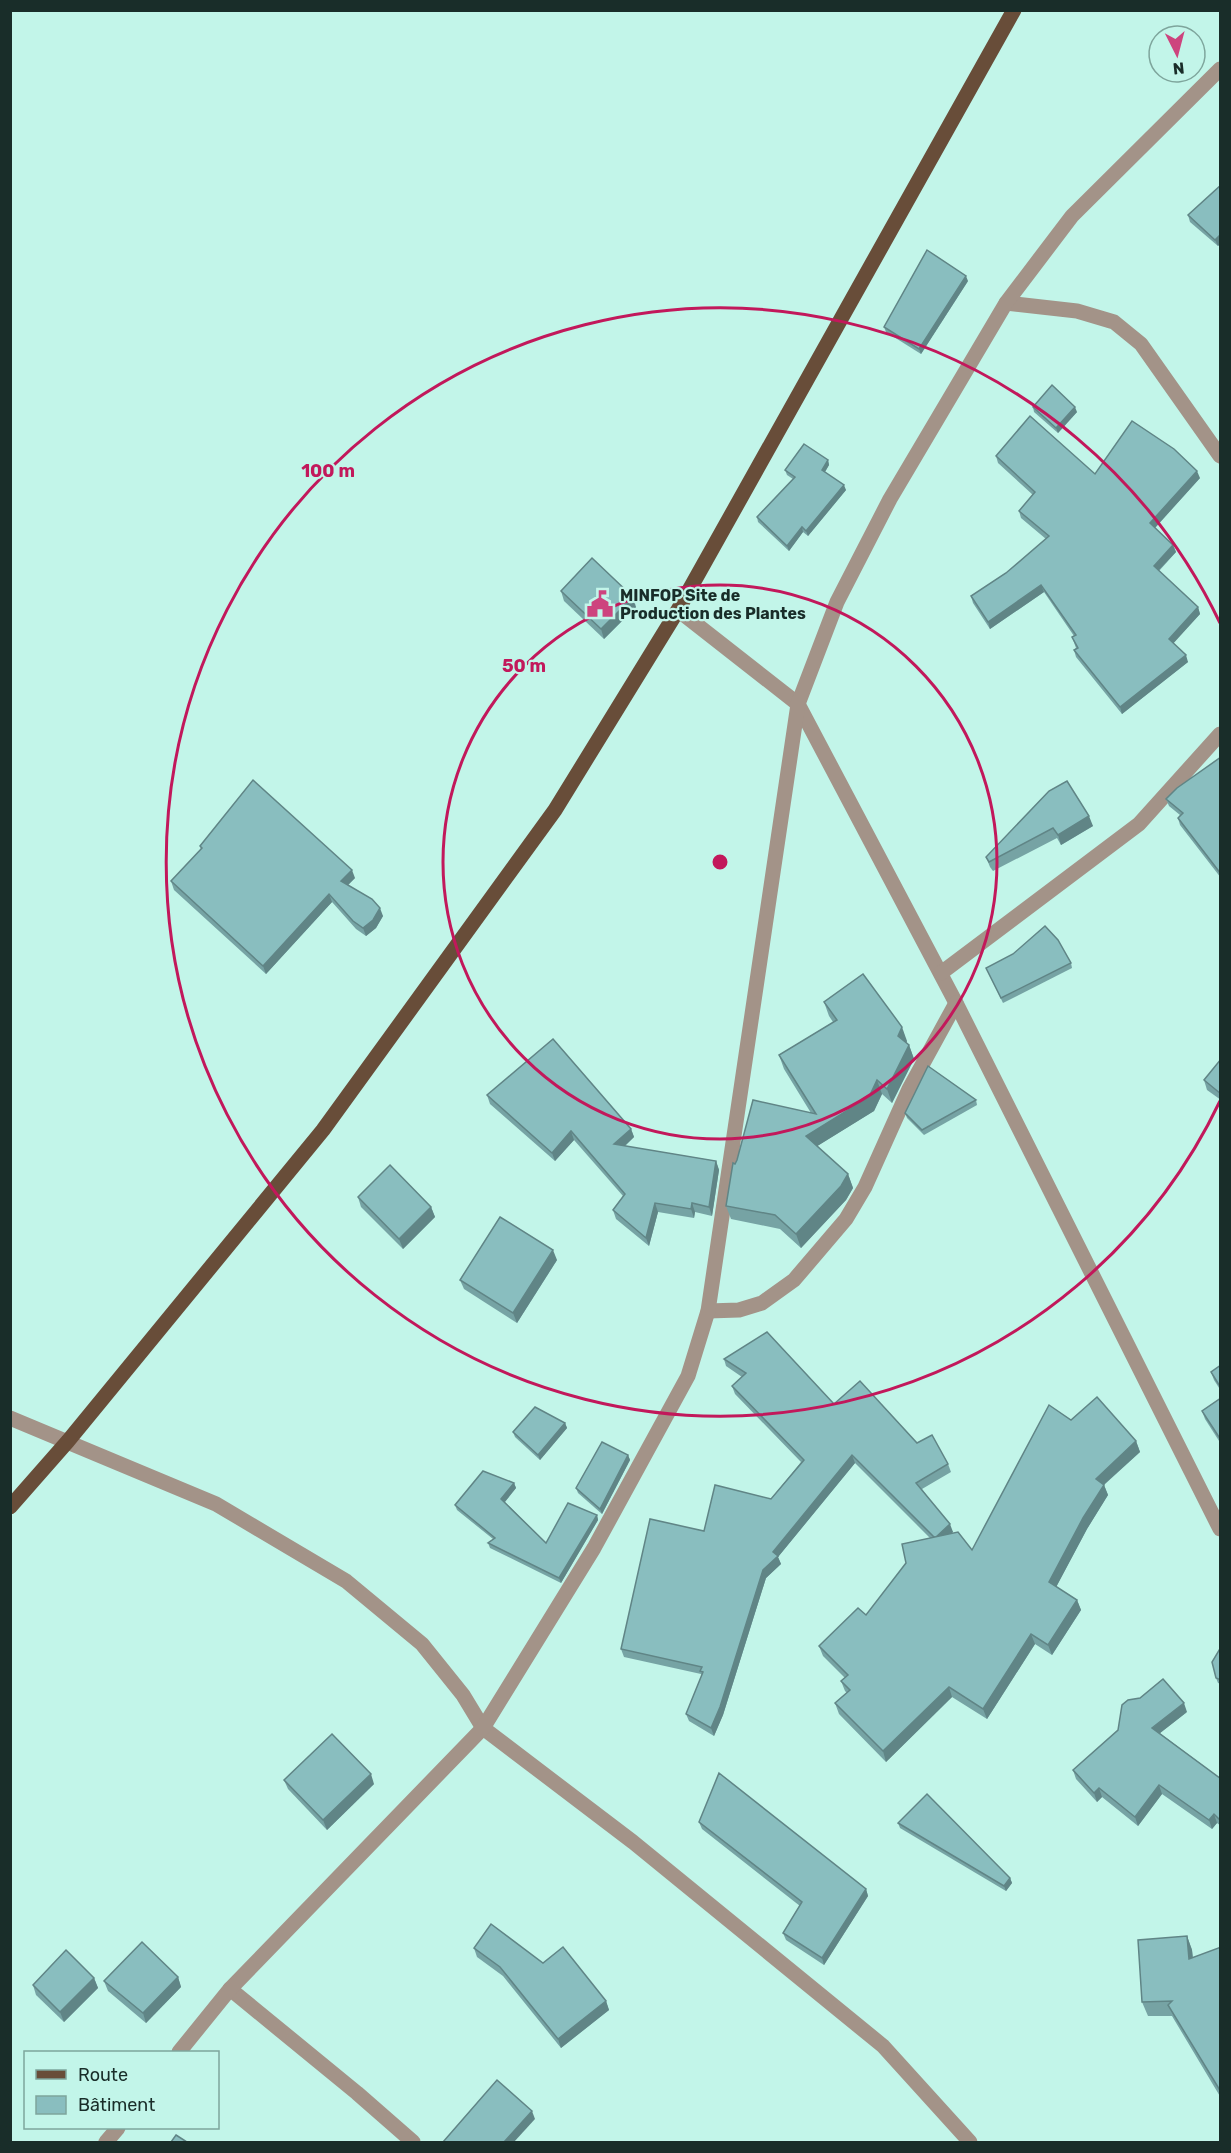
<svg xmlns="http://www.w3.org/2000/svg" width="1231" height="2153" font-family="Rubik,sans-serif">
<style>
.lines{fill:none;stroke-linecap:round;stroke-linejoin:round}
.minor{stroke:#a39388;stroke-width:15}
.major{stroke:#684d39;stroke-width:15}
.wall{fill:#76a3a4}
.shaded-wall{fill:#608586}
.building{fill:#89bebf;stroke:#608586;stroke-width:1.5}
.ring{fill:none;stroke:#c2185b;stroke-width:3}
.labels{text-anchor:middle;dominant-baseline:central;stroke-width:4.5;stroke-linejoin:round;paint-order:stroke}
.poi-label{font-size:16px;font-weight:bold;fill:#192d29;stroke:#c2f5e9;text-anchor:start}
.centre{fill:#c2185b;stroke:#c2f5e9;stroke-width:3}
.ring-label{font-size:18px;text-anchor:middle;font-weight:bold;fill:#c2185b;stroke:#c2f5e9;stroke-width:4.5;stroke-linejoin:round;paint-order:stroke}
</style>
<rect width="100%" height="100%" fill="#c2f5e9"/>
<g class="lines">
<g class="minor">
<polyline points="1006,303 1077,311 1114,322 1141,344 1220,456"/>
<polyline points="678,610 798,704 956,1003 1220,1529"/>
<polyline points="941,973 1139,824 1220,734"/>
<polyline points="708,1311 739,1310 762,1303 794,1280 846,1219 865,1187 909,1089 956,1003"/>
<polyline points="10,1418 216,1504 346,1581 422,1644 463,1695 483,1728 633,1842 883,2046 970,2142"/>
<polyline points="230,1989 357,2093 413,2142"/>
<polyline points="179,2052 230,1989 483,1728 594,1548 688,1376 708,1311 798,704 837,602 890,499 1006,303 1072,216 1220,69"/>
<polyline points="106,2142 118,2128"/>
</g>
<polyline class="major" points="10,1507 68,1441 323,1130 555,810 678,610 1014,10"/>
</g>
<g class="wall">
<polygon points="1221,185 1221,243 1218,246 1190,222 1188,215"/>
<polygon points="968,281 921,354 886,332 884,327"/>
<polygon points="1033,407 1077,412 1058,433 1034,412"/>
<polygon points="996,456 1095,474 1200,478 1155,528 1173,545 1176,552 1159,571 1198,607 1200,614 1173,643 1188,662 1122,714 1076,657 1074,650 1076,648 1072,637 1074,636 1044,592 990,629 973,603 971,596 1006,573 1046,539 1021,518 1019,511 1033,495 998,463"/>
<polygon points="828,460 829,465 825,472 846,490 808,536 803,532 789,551 758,522 757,517 793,479 787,475 785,470"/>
<polygon points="561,591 636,607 604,639 564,601"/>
<polygon points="1221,757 1221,878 1180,825 1178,818 1180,815 1169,806 1166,799"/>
<polygon points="1049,791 1093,826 1061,845 1057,838 993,871 990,867 986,857"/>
<polygon points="200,846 355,878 348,885 383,916 376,928 366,936 356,929 332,902 266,974 174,890 171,881 201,850"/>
<polygon points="1071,963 1072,968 1003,1003 986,968"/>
<polygon points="824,1002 907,1041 906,1043 909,1045 914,1059 892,1103 882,1094 874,1111 817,1146 848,1174 853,1188 846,1200 801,1248 780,1229 731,1219 726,1206 735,1164 811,1113 784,1069 779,1055 833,1022 829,1016"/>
<polygon points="1221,1059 1221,1100 1207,1090 1204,1080"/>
<polygon points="487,1095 631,1129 634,1137 625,1146 716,1161 719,1170 712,1216 695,1212 694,1218 658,1212 649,1246 616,1219 613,1210 623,1196 574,1140 555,1161 490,1104"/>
<polygon points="976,1100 977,1105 924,1135 907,1118 905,1113"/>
<polygon points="358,1197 431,1207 435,1217 403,1249 361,1207"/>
<polygon points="557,1260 517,1323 464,1289 460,1280"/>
<polygon points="724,1359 834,1404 917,1443 948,1464 951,1472 922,1489 953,1532 951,1534 972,1550 1071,1420 1136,1441 1140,1452 1104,1485 1108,1495 1087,1529 1056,1587 1077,1600 1081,1610 1052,1655 1035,1644 987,1719 952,1697 886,1762 839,1714 835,1703 847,1693 845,1691 841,1681 845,1678 823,1656 819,1646 866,1615 930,1538 855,1463 778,1557 781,1564 766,1578 723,1715 714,1736 689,1721 686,1714 702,1675 701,1674 624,1657 621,1649 704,1531 771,1499 801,1462 735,1394 732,1386 742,1377 726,1366"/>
<polygon points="1221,1365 1221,1391 1214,1380 1211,1372"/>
<polygon points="1221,1398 1221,1444 1205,1419 1202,1411"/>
<polygon points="565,1423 567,1428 540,1460 515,1437 513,1432"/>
<polygon points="628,1455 630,1460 602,1514 578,1493 576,1488"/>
<polygon points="514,1483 516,1488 505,1502 546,1543 597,1515 598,1520 561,1583 490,1548 488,1543 493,1539 457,1510 455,1505"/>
<polygon points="1221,1647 1221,1684 1218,1683 1216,1678"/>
<polygon points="1187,1712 1160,1733 1221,1779 1221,1826 1217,1823 1212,1829 1162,1794 1138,1826 1102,1797 1097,1802 1076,1779 1073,1770"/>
<polygon points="284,1780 374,1784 327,1830 288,1789"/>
<polygon points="699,1822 866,1889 868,1896 824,1965 786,1940 783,1933 800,1906 702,1829"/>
<polygon points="898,1823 1010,1878 1012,1883 1006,1891 900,1828"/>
<polygon points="1187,1936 1192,1950 1193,1958 1221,1947 1221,2098 1172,2016 1148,2016 1142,2002"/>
<polygon points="474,1948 543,1963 606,2001 609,2010 561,2048 503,1976 477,1957"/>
<polygon points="178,1977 181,1987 146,2023 108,1991 104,1981"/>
<polygon points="94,1978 98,1988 64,2022 36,1995 33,1985"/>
</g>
<g class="shaded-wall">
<polygon points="1221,234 1221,243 1218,246 1215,240"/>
<polygon points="966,276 968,281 921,354 919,349"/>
<polygon points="1075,407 1077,412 1058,433 1056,428"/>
<polygon points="828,460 829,465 823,475 822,470"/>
<polygon points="1197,471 1200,478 1153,530 1150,523"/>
<polygon points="844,485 846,490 808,536 806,531"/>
<polygon points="802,527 803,532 789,551 787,546"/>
<polygon points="1173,545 1176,552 1156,573 1154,566"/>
<polygon points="1041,585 1044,592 990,629 988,622"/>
<polygon points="633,597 636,607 604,639 601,629"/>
<polygon points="1198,607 1200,614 1171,646 1169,639"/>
<polygon points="1186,655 1188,662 1122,714 1120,707"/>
<polygon points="1089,816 1093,826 1061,845 1058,835"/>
<polygon points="352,870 355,878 344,889 341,881"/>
<polygon points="329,894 332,902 266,974 263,966"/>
<polygon points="380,908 383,916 376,928 366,936 363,928"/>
<polygon points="902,1027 907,1041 903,1050 898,1036"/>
<polygon points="909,1045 914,1059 892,1103 887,1089"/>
<polygon points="877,1080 882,1094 874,1111 811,1150 806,1136"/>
<polygon points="631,1129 634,1137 617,1153 614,1144"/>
<polygon points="571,1131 574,1140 555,1161 552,1153"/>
<polygon points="716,1161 719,1170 712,1216 709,1207"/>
<polygon points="848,1174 853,1188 846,1200 801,1248 796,1234"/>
<polygon points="655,1203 658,1212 649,1246 646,1238"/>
<polygon points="692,1203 695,1212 694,1218 691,1209"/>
<polygon points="431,1207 435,1217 403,1249 399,1239"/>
<polygon points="553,1250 557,1260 517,1323 513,1313"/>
<polygon points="565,1423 567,1428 540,1460 538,1455"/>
<polygon points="1136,1441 1140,1452 1099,1489 1096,1479"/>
<polygon points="628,1455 630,1460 602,1514 600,1509"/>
<polygon points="852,1455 855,1463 778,1557 781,1564 766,1578 723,1715 714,1736 711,1728 763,1570 773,1552"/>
<polygon points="514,1483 516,1488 503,1504 501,1499"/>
<polygon points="1104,1485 1108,1495 1087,1529 1053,1593 1049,1582 1083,1518"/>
<polygon points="597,1515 598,1520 561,1583 559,1578"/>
<polygon points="950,1524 953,1532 937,1546 934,1538"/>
<polygon points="1077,1600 1081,1610 1052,1655 1048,1645"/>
<polygon points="1031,1634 1035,1644 987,1719 983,1709"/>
<polygon points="949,1687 952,1697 886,1762 883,1751"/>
<polygon points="1184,1703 1187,1712 1155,1737 1152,1728"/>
<polygon points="371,1774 374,1784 327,1830 323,1820"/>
<polygon points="1159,1785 1162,1794 1138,1826 1135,1817"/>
<polygon points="1099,1788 1102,1797 1097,1802 1094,1793"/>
<polygon points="1214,1814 1217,1823 1212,1829 1209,1820"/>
<polygon points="1010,1878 1012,1883 1006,1891 1004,1886"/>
<polygon points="866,1889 868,1896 824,1965 822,1958"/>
<polygon points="1187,1936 1192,1950 1194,1974 1189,1959"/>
<polygon points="178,1977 181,1987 146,2023 143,2013"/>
<polygon points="94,1978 98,1988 64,2022 60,2012"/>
<polygon points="606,2001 609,2010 561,2048 558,2039"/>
<polygon points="532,2111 535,2119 514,2142 504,2142"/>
</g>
<g class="building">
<polygon points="1221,185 1221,234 1215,240 1188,215"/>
<polygon points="927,250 966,276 919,349 884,327"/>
<polygon points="1052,385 1075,407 1056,428 1033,407"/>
<polygon points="1030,416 1095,474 1132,421 1174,449 1197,471 1150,523 1173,545 1154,566 1198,607 1169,639 1186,655 1120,707 1074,650 1078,648 1072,637 1076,635 1041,585 988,622 971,596 1006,573 1049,536 1019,511 1035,492 996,456"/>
<polygon points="804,444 828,460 822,470 844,485 806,531 802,527 787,546 757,517 795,477 785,470"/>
<polygon points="592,558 633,597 601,629 561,591"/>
<polygon points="1221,757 1221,874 1178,818 1183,813 1166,799 1177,788"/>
<polygon points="253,780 352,870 341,881 372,899 380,908 373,920 363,928 353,921 329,894 263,966 171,881 202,848 200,846"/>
<polygon points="1067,781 1089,816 1058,835 1053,828 989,862 986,857 1049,791"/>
<polygon points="1045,926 1058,940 1071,963 1001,998 986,968 1013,954"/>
<polygon points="863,974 902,1027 898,1036 909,1045 887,1089 877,1080 869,1097 806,1136 848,1174 841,1186 796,1234 775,1215 726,1206 733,1163 735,1164 737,1160 753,1100 816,1114 779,1055 837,1020 824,1002"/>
<polygon points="553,1039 631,1129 614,1144 716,1161 709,1207 692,1203 691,1209 655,1203 646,1238 613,1210 625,1194 571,1131 552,1153 487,1095"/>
<polygon points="1221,1059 1221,1094 1204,1080"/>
<polygon points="928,1066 976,1100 922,1130 905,1113"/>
<polygon points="390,1165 431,1207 399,1239 358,1197"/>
<polygon points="500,1217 553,1250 513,1313 460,1280"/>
<polygon points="767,1332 834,1404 860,1381 917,1443 932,1435 948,1464 916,1483 950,1524 936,1537 934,1537 852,1455 773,1552 778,1556 763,1570 720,1707 711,1728 686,1714 703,1672 700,1671 702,1667 621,1649 650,1519 704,1531 715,1485 771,1499 804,1460 732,1386 746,1373 724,1359"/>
<polygon points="1221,1365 1221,1388 1211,1372"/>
<polygon points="1097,1397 1136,1441 1096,1479 1104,1485 1083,1518 1049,1582 1077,1600 1048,1645 1031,1634 983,1709 949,1687 883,1751 835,1703 850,1690 841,1681 848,1675 819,1646 858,1608 866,1615 906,1563 902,1544 958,1532 972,1550 1049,1405 1071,1420"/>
<polygon points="1221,1398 1221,1436 1219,1437 1202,1411"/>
<polygon points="535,1407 565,1423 538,1455 513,1432"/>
<polygon points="602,1442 628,1455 600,1509 576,1488"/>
<polygon points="483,1471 514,1483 501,1499 546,1543 568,1503 597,1515 559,1578 488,1543 495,1538 455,1505"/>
<polygon points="1221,1647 1221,1680 1216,1678 1212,1662"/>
<polygon points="1163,1679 1184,1703 1152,1728 1221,1779 1221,1818 1219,1819 1214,1814 1209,1820 1159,1785 1135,1817 1099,1788 1094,1793 1073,1770 1118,1730 1122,1705 1128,1700 1140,1698"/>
<polygon points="332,1734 371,1774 323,1820 284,1780"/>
<polygon points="719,1773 866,1889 822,1958 783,1933 802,1902 699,1822"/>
<polygon points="927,1794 1010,1878 1004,1886 898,1823"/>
<polygon points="491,1924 543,1963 563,1947 606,2001 558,2039 500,1967 474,1948"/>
<polygon points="1187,1936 1189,1959 1221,1947 1221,2092 1168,2005 1172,2001 1142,2002 1138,1940"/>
<polygon points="142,1942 178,1977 143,2013 104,1981"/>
<polygon points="66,1950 94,1978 60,2012 33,1985"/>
<polygon points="497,2080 532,2111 504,2142 443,2142"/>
<polygon points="176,2135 187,2142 171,2142"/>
</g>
<g class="ring">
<circle cx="720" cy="862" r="277"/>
<path d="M1220 1101A554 554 0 1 1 1220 623"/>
</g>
<defs>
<symbol id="civic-bare" viewBox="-9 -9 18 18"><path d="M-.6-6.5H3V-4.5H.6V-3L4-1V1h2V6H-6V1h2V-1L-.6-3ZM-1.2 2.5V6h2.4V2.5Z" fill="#cd447e" stroke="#c2f5e9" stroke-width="2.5" paint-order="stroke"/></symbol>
</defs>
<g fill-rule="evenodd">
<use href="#civic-bare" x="581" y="585" width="38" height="38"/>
</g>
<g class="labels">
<g class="poi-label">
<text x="620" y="595">MINFOP Site de<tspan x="620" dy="18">Production des Plantes</tspan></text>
</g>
</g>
<circle cx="720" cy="862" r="9" class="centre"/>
<g class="ring-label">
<text x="328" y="477">100 m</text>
<text x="524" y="672">50 m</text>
</g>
<rect width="1231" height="2153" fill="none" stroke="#192d29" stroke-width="24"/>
<rect x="24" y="2051" width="195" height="78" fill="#c2f5e9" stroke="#7ea59c" stroke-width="1.5"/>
<rect x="36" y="2070" width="30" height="9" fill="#684d39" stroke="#7ea59c" stroke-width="1.5"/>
<text x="78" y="2081" font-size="18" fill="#192d29">Route</text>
<rect x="36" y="2096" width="30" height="18" fill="#89bebf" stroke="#7ea59c" stroke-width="1.5"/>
<text x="78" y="2111" font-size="18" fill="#192d29">Bâtiment</text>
<g transform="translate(1177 54) rotate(174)"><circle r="28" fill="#c2f5e9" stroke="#7ea59c" stroke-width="1.5"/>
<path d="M0-4.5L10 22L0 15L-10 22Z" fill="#cd447e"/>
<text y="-9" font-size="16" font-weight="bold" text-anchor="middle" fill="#192d29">N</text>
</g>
</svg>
